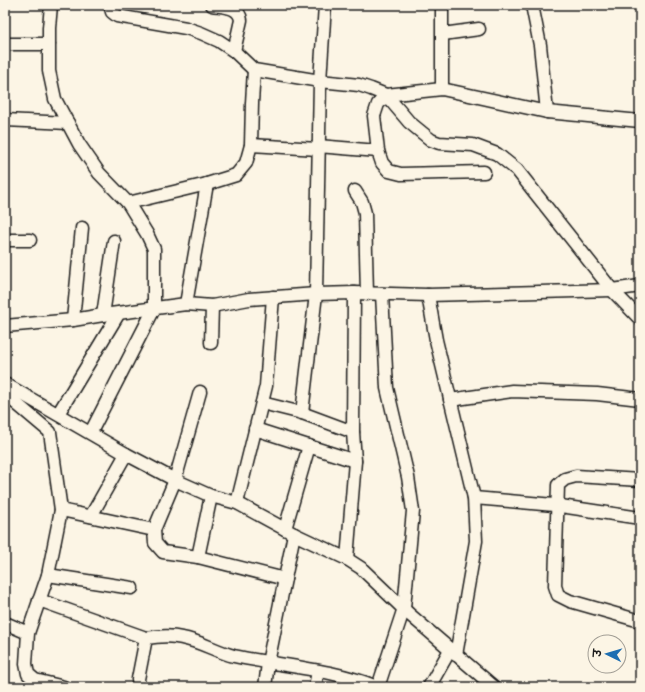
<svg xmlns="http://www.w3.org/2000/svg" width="645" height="692" font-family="'Architects Daughter','Playpen Sans Deva',sans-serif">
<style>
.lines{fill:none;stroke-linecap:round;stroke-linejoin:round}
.minor-casing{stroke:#1c1c1c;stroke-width:15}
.minor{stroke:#fcf5e5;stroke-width:12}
</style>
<rect width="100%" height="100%" fill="#fcf5e5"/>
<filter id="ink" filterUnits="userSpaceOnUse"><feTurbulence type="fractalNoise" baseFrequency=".025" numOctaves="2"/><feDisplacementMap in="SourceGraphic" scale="8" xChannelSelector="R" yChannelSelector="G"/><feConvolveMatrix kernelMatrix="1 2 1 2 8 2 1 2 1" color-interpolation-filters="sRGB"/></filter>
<g filter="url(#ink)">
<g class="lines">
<defs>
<g id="minor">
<polyline points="51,5 49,28 49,71 55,99 79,144 99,173 128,203 147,234 154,249 154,309 91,432"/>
<polyline points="110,5 112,12 117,16 186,28 201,33 219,41 234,51 254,70 320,81 359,85 371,89 386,95 409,122 431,140 439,143 473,145 497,154 517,170 612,290 640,319"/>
<path d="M 212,5 C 224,7 239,6 241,20 L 234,51"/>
<polyline points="442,5 442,89"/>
<polyline points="532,5 540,45 547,112"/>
<polyline points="443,34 479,29"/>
<polyline points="5,44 49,44"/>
<polyline points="5,120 68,123"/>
<polyline points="251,145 318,149"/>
<polyline points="318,146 378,151"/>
<polyline points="484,172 401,174 389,171 382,163 378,151 374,116 378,104 386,95 442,89 547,112 640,121"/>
<polyline points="355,191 362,202 365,213 367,294"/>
<polyline points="128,203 207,184 236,175 246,163 251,145 252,103 254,70"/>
<polyline points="5,240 30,240"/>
<polyline points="428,295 436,340 474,498 476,541 456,655"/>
<polyline points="186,304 207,184"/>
<polyline points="103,315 114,241"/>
<polyline points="73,320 82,228"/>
<polyline points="5,326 73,320 103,315 186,304 212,306 249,299 316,294 354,293 428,295 612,290 640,286"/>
<polyline points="211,343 212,306"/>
<polyline points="5,384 126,454 175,480 211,496 237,503 294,534 347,559 361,568 409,614 494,687"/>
<polyline points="5,394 50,432 61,510 154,530 175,480 200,392"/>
<polyline points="450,400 512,391 597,394 640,399"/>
<polyline points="262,403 302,413 353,432"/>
<polyline points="302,413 316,294 320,81 325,5"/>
<polyline points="58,414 119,313"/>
<polyline points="255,429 355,461"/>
<polyline points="640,480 576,476 565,479 558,485 555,586 558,595 570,601 640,621"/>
<polyline points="474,498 554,505 640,518"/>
<polyline points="237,503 266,386 273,297"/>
<polyline points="61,510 48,575 28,633 26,664 28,674 35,680 64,687"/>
<polyline points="91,516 126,454"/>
<polyline points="285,529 309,446"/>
<polyline points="154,530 155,543 163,552 198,557 285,579"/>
<polyline points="198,557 211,496"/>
<polyline points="347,559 355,461 353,432 354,293"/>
<polyline points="48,575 132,588"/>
<polyline points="39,600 146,638"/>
<polyline points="5,623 28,633"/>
<path d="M 139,687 L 138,679 L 146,638 C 158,636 171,635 182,638 C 200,641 217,652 234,656 C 282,666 332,669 377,687"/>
<polyline points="265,687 268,663 294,534"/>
<polyline points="315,687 318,671"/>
<polyline points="378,687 404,608 413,511 408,477 387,388 382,294"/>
<polyline points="429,687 450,650"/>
</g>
</defs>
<use href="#minor" class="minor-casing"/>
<use href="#minor" class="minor"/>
</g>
</g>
<rect width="645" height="692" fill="none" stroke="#fcf5e5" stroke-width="20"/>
<rect x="10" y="10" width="625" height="672" fill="none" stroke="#1c1c1c" stroke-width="1.5" filter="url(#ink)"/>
<g transform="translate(607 654) rotate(275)"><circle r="19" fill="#fcf5e5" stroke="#a29e95"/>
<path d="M0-3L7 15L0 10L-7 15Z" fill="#1f6fb2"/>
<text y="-6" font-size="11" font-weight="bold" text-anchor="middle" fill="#1c1c1c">उ</text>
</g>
</svg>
